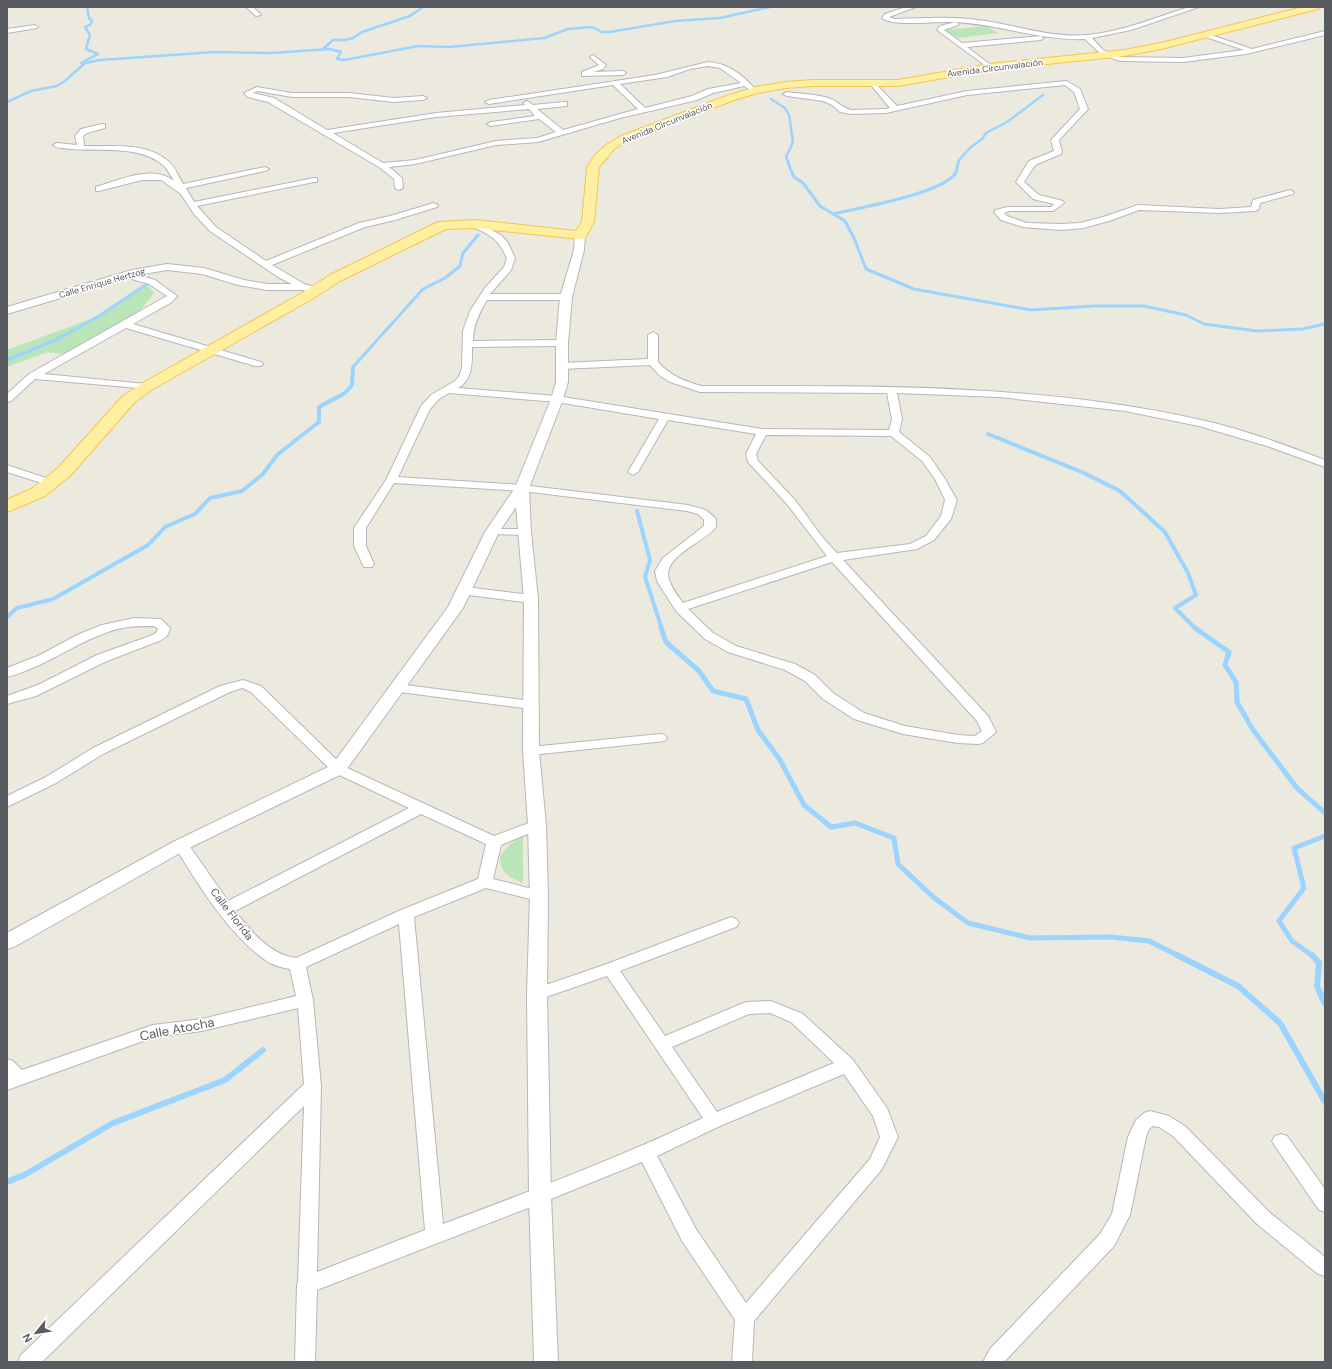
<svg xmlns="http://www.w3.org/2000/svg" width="1332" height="1369" font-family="'DM Sans',sans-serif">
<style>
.green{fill:#b9e5b9}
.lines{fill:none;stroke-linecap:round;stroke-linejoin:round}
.stream-far4{stroke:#9bd4ff;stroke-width:2.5}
.stream-far3{stroke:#9bd4ff;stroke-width:3}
.stream-far2{stroke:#9bd4ff;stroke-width:4}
.stream-far1{stroke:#9bd4ff;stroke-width:5}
.stream{stroke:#9bd4ff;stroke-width:6}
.minor-casing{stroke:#b5b7bc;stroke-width:2}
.tertiary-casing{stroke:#b5b7bc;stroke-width:2}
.primary-casing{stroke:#f5c54e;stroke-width:2}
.minor{fill:#fff;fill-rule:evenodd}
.tertiary{fill:#fff;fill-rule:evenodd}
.primary{fill:#ffefa0;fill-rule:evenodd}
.labels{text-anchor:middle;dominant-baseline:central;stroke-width:3;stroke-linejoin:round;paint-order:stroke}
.far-street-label{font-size:9px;fill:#585c60;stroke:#fff}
.street-label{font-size:11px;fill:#585c60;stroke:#fff}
.near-street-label{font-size:13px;fill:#585c60;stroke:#fff}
</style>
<rect width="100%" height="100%" fill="#ece9de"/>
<g class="green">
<polygon points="986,26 998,33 958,38 946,30"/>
<polygon points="147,284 154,293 137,315 68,355 48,352 7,367 7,350 99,316"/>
<path d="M 523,836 L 523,883 C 508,876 501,875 500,856 L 509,845 Z"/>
</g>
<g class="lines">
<g class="stream-far4">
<polyline points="322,50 333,40 345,40 353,38 362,32 410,16 423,7"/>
<polyline points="81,63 98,54 86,49 90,35 85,27 91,24 92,21 89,18 87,7"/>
<polyline points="771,99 785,108 789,115 793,142 786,157 789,164"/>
<polyline points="7,102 31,91 57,86 65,81 85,63 100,60 215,52 272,53 330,49 341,52 337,59 344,60 418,46 449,47 544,38 568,29 592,27 602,32 610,32 675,21 720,18 770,7"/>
<polyline points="958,164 959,160 971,147 982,139 986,133 1007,122 1043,95"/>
</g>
<g class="stream-far3">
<polyline points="788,163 794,177 803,183 820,206 845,221 854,238 866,269 914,289 1031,310 1094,306 1144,306 1186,315 1204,324 1257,331 1303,329 1325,324"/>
<path d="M 833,214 C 859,208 940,194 955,174 C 957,172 957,166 958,163"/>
<polyline points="7,360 56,340 99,316 147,284"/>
<polyline points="353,369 353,367 423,289 445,278 460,266 463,253 478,235"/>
</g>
<g class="stream-far2">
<polyline points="988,434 1084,473 1120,491 1165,532 1188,573 1196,595 1175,608 1196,629"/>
<polyline points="637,511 650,560 645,577 662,629"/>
<polyline points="7,617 17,608 53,599 148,545 165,527 195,514 210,498 242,491 262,475 278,454 319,422 319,407 345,393 352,385 353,368"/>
</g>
<g class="stream-far1">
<polyline points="661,628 666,642 699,671 713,691 746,699 758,730 780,760 804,805 831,827 855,823 894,838 898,864 933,897 968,923 1030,938 1111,937 1149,941 1179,956"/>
<polyline points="1195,628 1229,652 1225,665 1236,682 1237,702 1253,730 1297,788 1325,813"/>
<polyline points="1313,956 1292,941 1279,921 1304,888 1294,848 1325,836"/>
</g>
<g class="stream">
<polyline points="1177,955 1238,986 1280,1023 1325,1102"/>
<polyline points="1312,955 1319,963 1317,986 1325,1004"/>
<polyline points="7,1182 26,1174 113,1123 225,1080 263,1050"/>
</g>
<defs>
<g id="minor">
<polygon points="246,7 253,7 261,15 256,16"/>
<path d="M 906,7 L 916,7 L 889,17 L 895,19 C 925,18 955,16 985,21 C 1019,26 1053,38 1087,35 C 1122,32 1156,17 1189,7 L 1199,7 L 1131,30 L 1092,38 L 1103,50 L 1120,57 L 1183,58 L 1244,50 L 1203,36 L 1202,35 L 1205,33 L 1252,49 L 1325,31 L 1325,35 L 1246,54 L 1183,62 L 1120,61 L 1102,55 L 1085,39 C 1040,41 997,23 951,22 C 935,21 893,27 882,18 L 885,14 Z"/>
<polygon points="956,22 959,24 958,25 944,30 962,43 1041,36 1044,38 1041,40 967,47 992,66 993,67 990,69 937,30 940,26"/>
<polygon points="35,25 38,27 37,28 7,33 7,29"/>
<polygon points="593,55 606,65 603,69 593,72 623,71 626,73 623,75 582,76 582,72 599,65 590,57"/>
<path d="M 708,62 C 727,63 742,74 754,88 L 750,90 L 744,86 L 713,93 L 697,100 L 620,118 L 538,142 L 496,145 L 415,164 L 389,167 L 402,178 L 403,188 L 399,190 L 395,188 L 394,179 L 379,167 L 268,102 L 248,97 L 244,93 L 257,87 L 292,93 L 349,93 L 394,98 L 423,96 L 427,98 L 423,100 L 394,102 L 349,97 L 292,97 L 258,91 L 253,93 L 274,98 L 327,130 L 436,113 L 525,105 L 523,103 L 527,101 L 533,105 L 564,102 L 567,102 L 567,106 L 537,109 L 563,130 L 638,109 L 613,85 L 489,104 L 485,102 L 489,100 L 655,75 ZM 708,66 L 720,68 L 741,83 L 708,89 L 692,96 L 645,108 L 620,84 L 667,77 L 690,69 ZM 529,109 L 535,116 L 491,122 L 487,124 L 491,126 L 539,119 L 556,132 L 537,138 L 496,141 L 415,160 L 383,163 L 333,133 L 436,117 Z"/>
<path d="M 1067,81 L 1080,89 L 1088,109 L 1059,140 L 1062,152 L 1061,154 L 1035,165 L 1024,182 L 1039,195 L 1063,201 L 1064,203 L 1053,211 L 1009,211 L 1004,213 L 1007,216 L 1027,223 L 1061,224 L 1080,223 L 1103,217 L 1138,205 L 1219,209 L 1251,207 L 1253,200 L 1290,190 L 1294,192 L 1293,194 L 1260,203 L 1259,209 L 1255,211 L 1219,213 L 1139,210 L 1109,221 L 1083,228 L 1061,230 L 1023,227 L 1001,220 L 994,212 L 995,210 L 1008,207 L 1051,207 L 1054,204 L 1033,199 L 1016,182 L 1029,161 L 1054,151 L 1051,140 L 1080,109 L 1074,92 L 1065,85 L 967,95 L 886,113 L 851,114 L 840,112 L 832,105 L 823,101 L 787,96 L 783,94 L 787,92 C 800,94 816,94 828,98 C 837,101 843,108 851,110 L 886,109 L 890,108 L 871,85 L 871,83 L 875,83 L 897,106 L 967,91 Z"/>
<path d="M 102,124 L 105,124 L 105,128 L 87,133 L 83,136 L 84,146 C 112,147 148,141 170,163 C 176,168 179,178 183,184 L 265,167 L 269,169 L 265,171 L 186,188 L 194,202 L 314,178 L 317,178 L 317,182 L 314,182 L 197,206 L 216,227 L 266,261 L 359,223 L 390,216 L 434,203 L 438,205 L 437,207 L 395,220 L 365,227 L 272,265 L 306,285 L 308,287 L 306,289 L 303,290 L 278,277 L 210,231 L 194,214 L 181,194 L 161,180 L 142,180 L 99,191 L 96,191 L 96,187 C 119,180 153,164 174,181 C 171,176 168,170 164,166 C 140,144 100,152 71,149 C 65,148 57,149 53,145 L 57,143 L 77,145 L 75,136 L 81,129 Z"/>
<path d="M 475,221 L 501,235 L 508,243 L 515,258 L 511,270 L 490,294 L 566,294 L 571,297 L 566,300 L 487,300 C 479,313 473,326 473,341 L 562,340 L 567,343 L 562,346 L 472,347 C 472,363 473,379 458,388 L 557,396 L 762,429 L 889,430 L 892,419 L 887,393 L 700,392 L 670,382 L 659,375 L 650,365 L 561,369 L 556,366 L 561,363 L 648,359 L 648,335 L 653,332 L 658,335 L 658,362 C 669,375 684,381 701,386 C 868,386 1037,383 1201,420 C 1243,429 1285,445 1325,460 L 1325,467 L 1267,446 L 1199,426 L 1125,411 L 999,397 L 897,393 L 902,419 L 899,432 L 930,457 L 945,479 L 957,500 L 951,519 L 934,540 L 917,549 L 843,560 L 988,716 L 996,732 L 983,743 L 978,744 L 958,743 L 903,734 L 854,719 L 823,699 L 805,681 L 785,670 L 728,652 L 705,639 L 676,611 L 657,581 L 655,571 L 663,558 L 704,526 L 704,520 L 698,514 L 687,511 L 522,491 L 394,483 L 366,528 L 366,546 L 374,564 L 372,567 L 364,567 L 354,546 L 354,528 L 386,480 L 421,406 L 431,395 L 455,381 L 459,376 L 462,368 L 463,331 L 470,311 L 485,288 L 504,267 L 507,258 C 497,237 492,237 472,226 L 471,224 L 472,222 ZM 449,393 L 557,402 L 659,419 L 628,472 L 633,475 L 638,472 L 668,420 L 756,434 L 746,454 L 748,462 L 787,504 L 827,556 L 683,603 C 678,596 671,587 669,579 C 662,556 704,543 716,527 L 716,519 L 706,510 L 688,505 L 522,485 L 398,477 L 430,409 L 439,399 ZM 766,435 L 891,436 L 922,461 L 935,479 L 945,500 L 941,516 L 926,536 L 910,544 L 837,553 L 823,538 L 795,500 L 758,461 L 756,454 ZM 832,562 L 977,721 L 982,731 L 975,736 L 958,735 L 905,726 L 864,713 L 833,693 L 815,675 L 795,664 L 736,646 L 713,633 L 688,609 Z"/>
<polygon points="128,272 155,280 177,296 172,302 133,324 261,362 263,364 261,366 255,366 126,328 44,374 146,384 150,385 151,387 150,389 35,379 11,401 7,402 7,394 29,374 167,296 149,284 125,277 124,275"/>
<polygon points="7,465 55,481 56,483 51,486 7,472"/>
<polygon points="492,529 524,529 528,530 530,532 528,534 524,535 488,534 486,532 488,530"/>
<polygon points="465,587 531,595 535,596 537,599 535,602 531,603 461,594 459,591 461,588"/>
<path d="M 134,618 L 161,619 L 170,628 C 168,636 166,638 159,641 L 107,661 L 36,696 L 7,704 L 7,696 L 38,685 L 97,655 L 150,636 L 156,633 L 158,629 L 154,626 C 138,626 123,626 108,632 C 73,644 43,668 7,677 L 7,668 L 40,655 L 77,635 L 102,625 Z"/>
<path d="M 243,680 L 261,686 L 343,766 L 494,836 L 537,820 L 542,822 L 544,825 L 542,828 L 501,845 L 493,879 L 544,892 L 547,896 L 544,900 L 539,901 L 486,888 L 414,917 L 443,1224 C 531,1191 618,1158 703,1118 L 607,976 L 537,1000 L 531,998 L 529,994 L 531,990 L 604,965 L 731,917 L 736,919 L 739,923 L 736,927 L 620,971 L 665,1036 L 741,1004 L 747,1002 L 771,1001 L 803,1014 L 853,1060 L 887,1108 L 898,1137 L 882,1169 L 754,1321 L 752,1362 L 732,1362 L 735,1320 L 682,1241 L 642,1162 L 546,1201 L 317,1290 L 315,1362 L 295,1362 L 297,1285 L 298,1282 L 304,1106 L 42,1362 L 18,1362 L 21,1355 L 304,1084 L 298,1008 L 202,1031 L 154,1037 L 7,1090 L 7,1059 L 13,1061 L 22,1070 L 153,1025 L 202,1019 L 296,996 L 290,969 C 283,968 276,966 270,963 C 233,941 196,882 174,845 L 176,841 L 181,840 L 186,841 L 228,901 L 409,808 L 333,772 L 251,692 L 242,688 L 230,692 L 103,754 L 56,783 L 7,807 L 7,796 L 46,777 L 93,748 L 220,686 ZM 421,814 L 486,844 L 478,879 L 401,910 L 296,958 C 269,954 251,931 235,911 ZM 399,924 L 425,1230 L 317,1272 L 321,1086 L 313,1000 L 306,967 ZM 770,1013 L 791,1022 L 834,1063 L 717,1112 L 672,1047 L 749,1014 ZM 844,1074 L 873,1116 L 880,1137 L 870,1159 L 746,1303 L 696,1229 L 657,1156 L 720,1126 Z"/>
<polygon points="397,684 531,701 536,702 538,705 536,708 531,709 392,691 390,688 392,685"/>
<polygon points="660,734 665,735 667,738 665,741 531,755 526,754 524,751 526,748 531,747"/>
<polygon points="1150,1111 1169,1116 1185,1126 1269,1212 1325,1257 1325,1276 1318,1274 1257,1224 1173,1136 1159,1127 1153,1126 1149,1129 1146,1137 1130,1215 1114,1246 1004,1362 983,1362 990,1349 1100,1234 1112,1214 1128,1137 1136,1120 1144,1113"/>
<polygon points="1281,1134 1287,1136 1325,1189 1325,1212 1319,1210 1275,1146 1272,1141 1275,1136"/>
</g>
<g id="tertiary">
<polygon points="580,232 585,235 584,250 572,297 568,343 568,382 563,399 529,488 531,532 538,599 539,751 546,825 548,896 547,994 551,1196 558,1362 534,1362 529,1196 527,994 530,896 528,825 523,751 524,599 516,507 499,532 463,608 344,773 187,849 14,947 7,949 7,933 175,841 332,765 448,607 485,532 515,488 551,399 556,382 556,343 560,297 574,250 575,235"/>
<polygon points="167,264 204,268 244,280 267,284 303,284 320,288 322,290 316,293 303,290 267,290 238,285 202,274 167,270 138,275 7,314 7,307 132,270"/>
</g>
<polygon id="primary" points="1303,7 1320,7 1318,9 1161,49 1124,56 990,70 898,86 813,86 785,88 758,93 737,99 629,140 614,149 599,167 594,222 585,238 580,239 475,228 446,229 340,281 312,299 151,390 134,403 70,476 45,496 7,512 7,500 33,488 58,468 122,397 141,384 302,293 330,275 438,222 475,220 576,231 582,222 587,167 596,154 606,145 621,136 729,95 756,87 785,82 813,80 898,80 990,64 1124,50 1161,43"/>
</defs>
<use href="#minor" class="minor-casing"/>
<use href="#tertiary" class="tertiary-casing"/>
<use href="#primary" class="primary-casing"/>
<use href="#minor" class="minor"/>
<use href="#tertiary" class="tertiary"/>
<use href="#primary" class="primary"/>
</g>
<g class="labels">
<g class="far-street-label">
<text transform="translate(995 68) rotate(-7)">Avenida Circunvalación</text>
<text transform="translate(667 123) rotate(-22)">Avenida Circunvalación</text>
<text transform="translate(102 283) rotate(-16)">Calle Enrique Hertzog</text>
</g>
<g class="street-label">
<text transform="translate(232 914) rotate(52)">Calle Florida</text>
</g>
<g class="near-street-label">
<text transform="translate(177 1029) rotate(-11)">Calle Atocha</text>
</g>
</g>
<rect width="1332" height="1369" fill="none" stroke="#585c60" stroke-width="16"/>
<g transform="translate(36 1333) rotate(240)" stroke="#ffffff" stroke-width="3" paint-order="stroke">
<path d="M0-3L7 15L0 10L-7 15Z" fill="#585c60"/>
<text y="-6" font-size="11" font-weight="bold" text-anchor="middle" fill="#585c60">N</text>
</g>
</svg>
